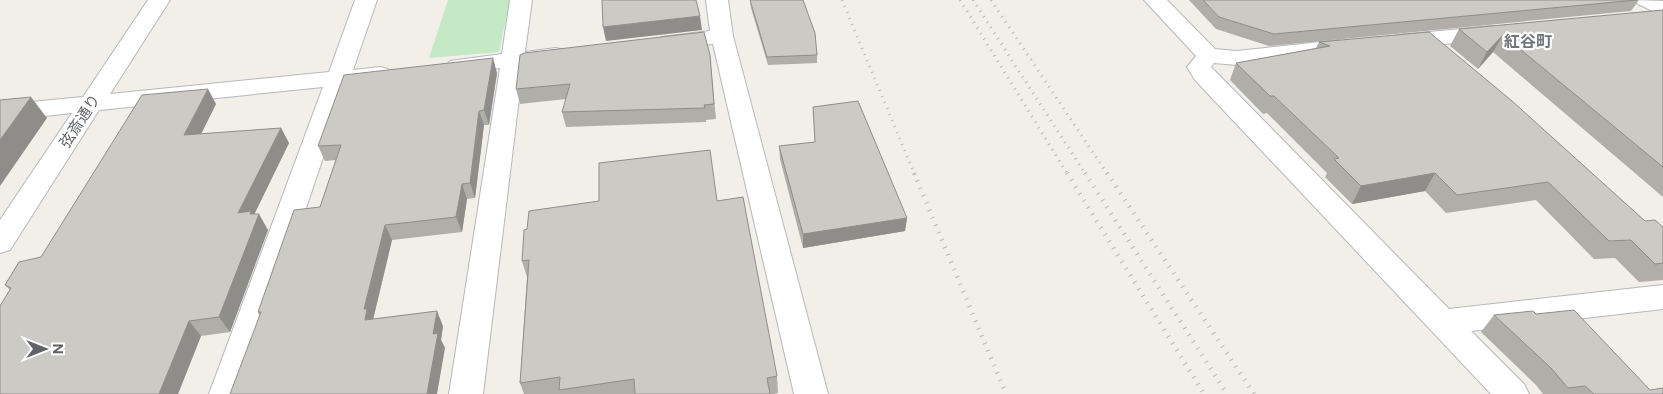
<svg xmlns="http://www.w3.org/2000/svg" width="1663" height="394" font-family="Figtree,'Noto Sans JP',sans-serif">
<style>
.green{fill:#c5e8c5}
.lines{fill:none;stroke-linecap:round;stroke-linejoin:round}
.minor-casing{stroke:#b5b8bc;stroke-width:2}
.minor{fill:#fff;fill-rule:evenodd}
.rail-far1{stroke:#b6b7b8;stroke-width:3;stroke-dasharray:1 5.5;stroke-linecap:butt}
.rail{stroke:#b6b7b8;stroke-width:4.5;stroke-dasharray:1 7;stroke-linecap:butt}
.wall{fill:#afaea9}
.shaded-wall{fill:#8f8d8a}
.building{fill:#cccac5;stroke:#8f8d8a}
.labels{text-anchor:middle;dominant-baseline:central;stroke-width:4.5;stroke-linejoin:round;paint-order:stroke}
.street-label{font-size:15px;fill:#5f6368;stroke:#fff}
.neighbourhood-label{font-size:16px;font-weight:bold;fill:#70757a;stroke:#fff}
</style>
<rect width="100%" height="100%" fill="#f1efe8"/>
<polygon class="green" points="448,0 510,0 499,52 429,58"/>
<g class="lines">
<defs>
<g id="minor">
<polygon points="148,0 170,0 110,94 329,72 355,0 377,0 353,70 380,67 388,69 392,74 388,79 348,84 243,394 209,394 323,87 99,110 10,250 0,253 0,220 72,113 0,121 0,105 83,97"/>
<polygon points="510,0 532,0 525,52 556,48 564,50 567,55 564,60 523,66 483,394 449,394 500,68 458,73 450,71 446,66 450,61 502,54"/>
<polygon points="706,0 728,0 733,36 828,394 794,394 713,44 669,49 661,47 658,42 661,37 710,31"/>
<polygon points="1144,0 1167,0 1215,49 1237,51 1338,40 1346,42 1349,47 1346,52 1338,54 1237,65 1214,63 1211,67 1449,309 1663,285 1663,309 1471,331 1524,384 1529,394 1491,394 1195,80 1187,67 1196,56"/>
<polygon points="1634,0 1663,1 1663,16 1638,4"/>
<polygon points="1492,26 1500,28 1503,33 1500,38 1398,49 1390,47 1387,42 1390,37 1398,35"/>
</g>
</defs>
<use href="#minor" class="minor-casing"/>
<use href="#minor" class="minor"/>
<g class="rail-far1">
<polyline points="842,0 915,175"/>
<polyline points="960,0 1068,175"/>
<polyline points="973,0 1086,175"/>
<polyline points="991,0 1108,175"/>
</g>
<g class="rail">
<polyline points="914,173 1006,394"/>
<polyline points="1067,173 1204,394"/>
<polyline points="1085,173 1227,394"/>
<polyline points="1107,173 1254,394"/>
</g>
</g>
<g class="wall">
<polygon points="750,0 817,55 817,63 768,65 751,8"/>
<polygon points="1189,0 1639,0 1631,11 1269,46 1216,29"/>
<polygon points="1663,10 1663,197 1493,52 1478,69 1450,46 1459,29"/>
<polygon points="1429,32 1645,221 1663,227 1663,280 1639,282 1615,258 1594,259 1536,200 1446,213 1425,191 1352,204 1325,177 1327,173 1267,113 1263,114 1230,80 1236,63 1316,48 1319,42"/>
<polygon points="710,55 716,119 706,120 706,122 566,127 562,112 566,99 520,104 516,89"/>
<polygon points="497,73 489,125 484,125 475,198 467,199 462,232 392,240 373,319 443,326 441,340 445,348 259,315 258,312 320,207 336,160 325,161 318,146"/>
<polygon points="216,104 201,134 281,128 289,143 254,214 268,230 230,332 201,336 178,394 0,394 10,290 5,285 41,257"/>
<polygon points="813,107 907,218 905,231 803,248 780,159 779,146 815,142"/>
<polygon points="717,201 777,376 778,393 774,394 524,394 520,383 527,277 522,261"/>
<polygon points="1536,314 1650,390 1663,394 1543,394 1536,385 1481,332 1494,315"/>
</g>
<g class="shaded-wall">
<polygon points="700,16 702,30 606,41 603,27"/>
<polygon points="1503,35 1493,52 1478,69 1487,52"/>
<polygon points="493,58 497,73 489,125 484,110"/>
<polygon points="208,89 216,104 193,150 184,135"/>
<polygon points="31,97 47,118 0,186 0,140"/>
<polygon points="479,111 484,125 475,198 470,183"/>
<polygon points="281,128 289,143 254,215 259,214 268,230 230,332 219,317 238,213"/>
<polygon points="1435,173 1425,191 1352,204 1361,186"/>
<polygon points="462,184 467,199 462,232 456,217"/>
<polygon points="907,218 905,231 803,248 803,234"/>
<polygon points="385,225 392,240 373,320 365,320 364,309"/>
<polygon points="437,311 443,326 441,340 445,348 437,394 427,394 433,334"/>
<polygon points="189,321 201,336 178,394 159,394"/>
</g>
<g class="building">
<polygon points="602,0 696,0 700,16 603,27"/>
<polygon points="750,0 803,0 815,33 817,55 767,57"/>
<polygon points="1203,0 1637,0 1274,34 1219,17"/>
<polygon points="1663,10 1663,167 1503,35 1487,52 1459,29"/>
<polygon points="704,32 710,55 714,104 704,105 705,108 562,112 570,84 516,89 520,55 524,53"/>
<polygon points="1429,32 1512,101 1645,221 1655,220 1663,227 1663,263 1655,264 1631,240 1609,241 1548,182 1457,195 1435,173 1361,186 1334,159 1339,158 1274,96 1270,96 1236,63 1330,46 1319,42"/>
<polygon points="493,58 484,110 479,111 470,183 462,184 456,217 385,225 364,309 367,309 365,320 437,311 433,334 438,333 427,394 230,394 261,312 258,312 294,210 320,207 341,145 318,146 344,75"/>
<polygon points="208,89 184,135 281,128 238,213 251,211 250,214 259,214 219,317 189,321 159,394 0,394 0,306 11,288 5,285 19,262 41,257 142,95"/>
<polygon points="31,97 0,140 0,100"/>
<polygon points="858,101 907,218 803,234 779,146 815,142 813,107"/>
<polygon points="710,150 717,201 743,197 777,376 767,378 770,394 635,394 634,379 559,390 560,377 520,383 529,260 522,261 524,230 527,229 529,211 599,201 599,163"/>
<polygon points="1574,310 1650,390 1663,388 1663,394 1594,394 1585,386 1568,388 1551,368 1494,315 1533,311 1536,314"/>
</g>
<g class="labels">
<g class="street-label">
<text transform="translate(80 121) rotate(-57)">弦斎通り</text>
</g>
<g class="neighbourhood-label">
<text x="1528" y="41">紅谷町</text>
</g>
</g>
<g transform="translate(45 349) rotate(90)" stroke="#ffffff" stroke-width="4" paint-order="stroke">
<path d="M0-4L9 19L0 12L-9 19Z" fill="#5f6368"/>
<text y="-8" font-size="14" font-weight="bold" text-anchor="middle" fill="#5f6368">N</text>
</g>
</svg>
